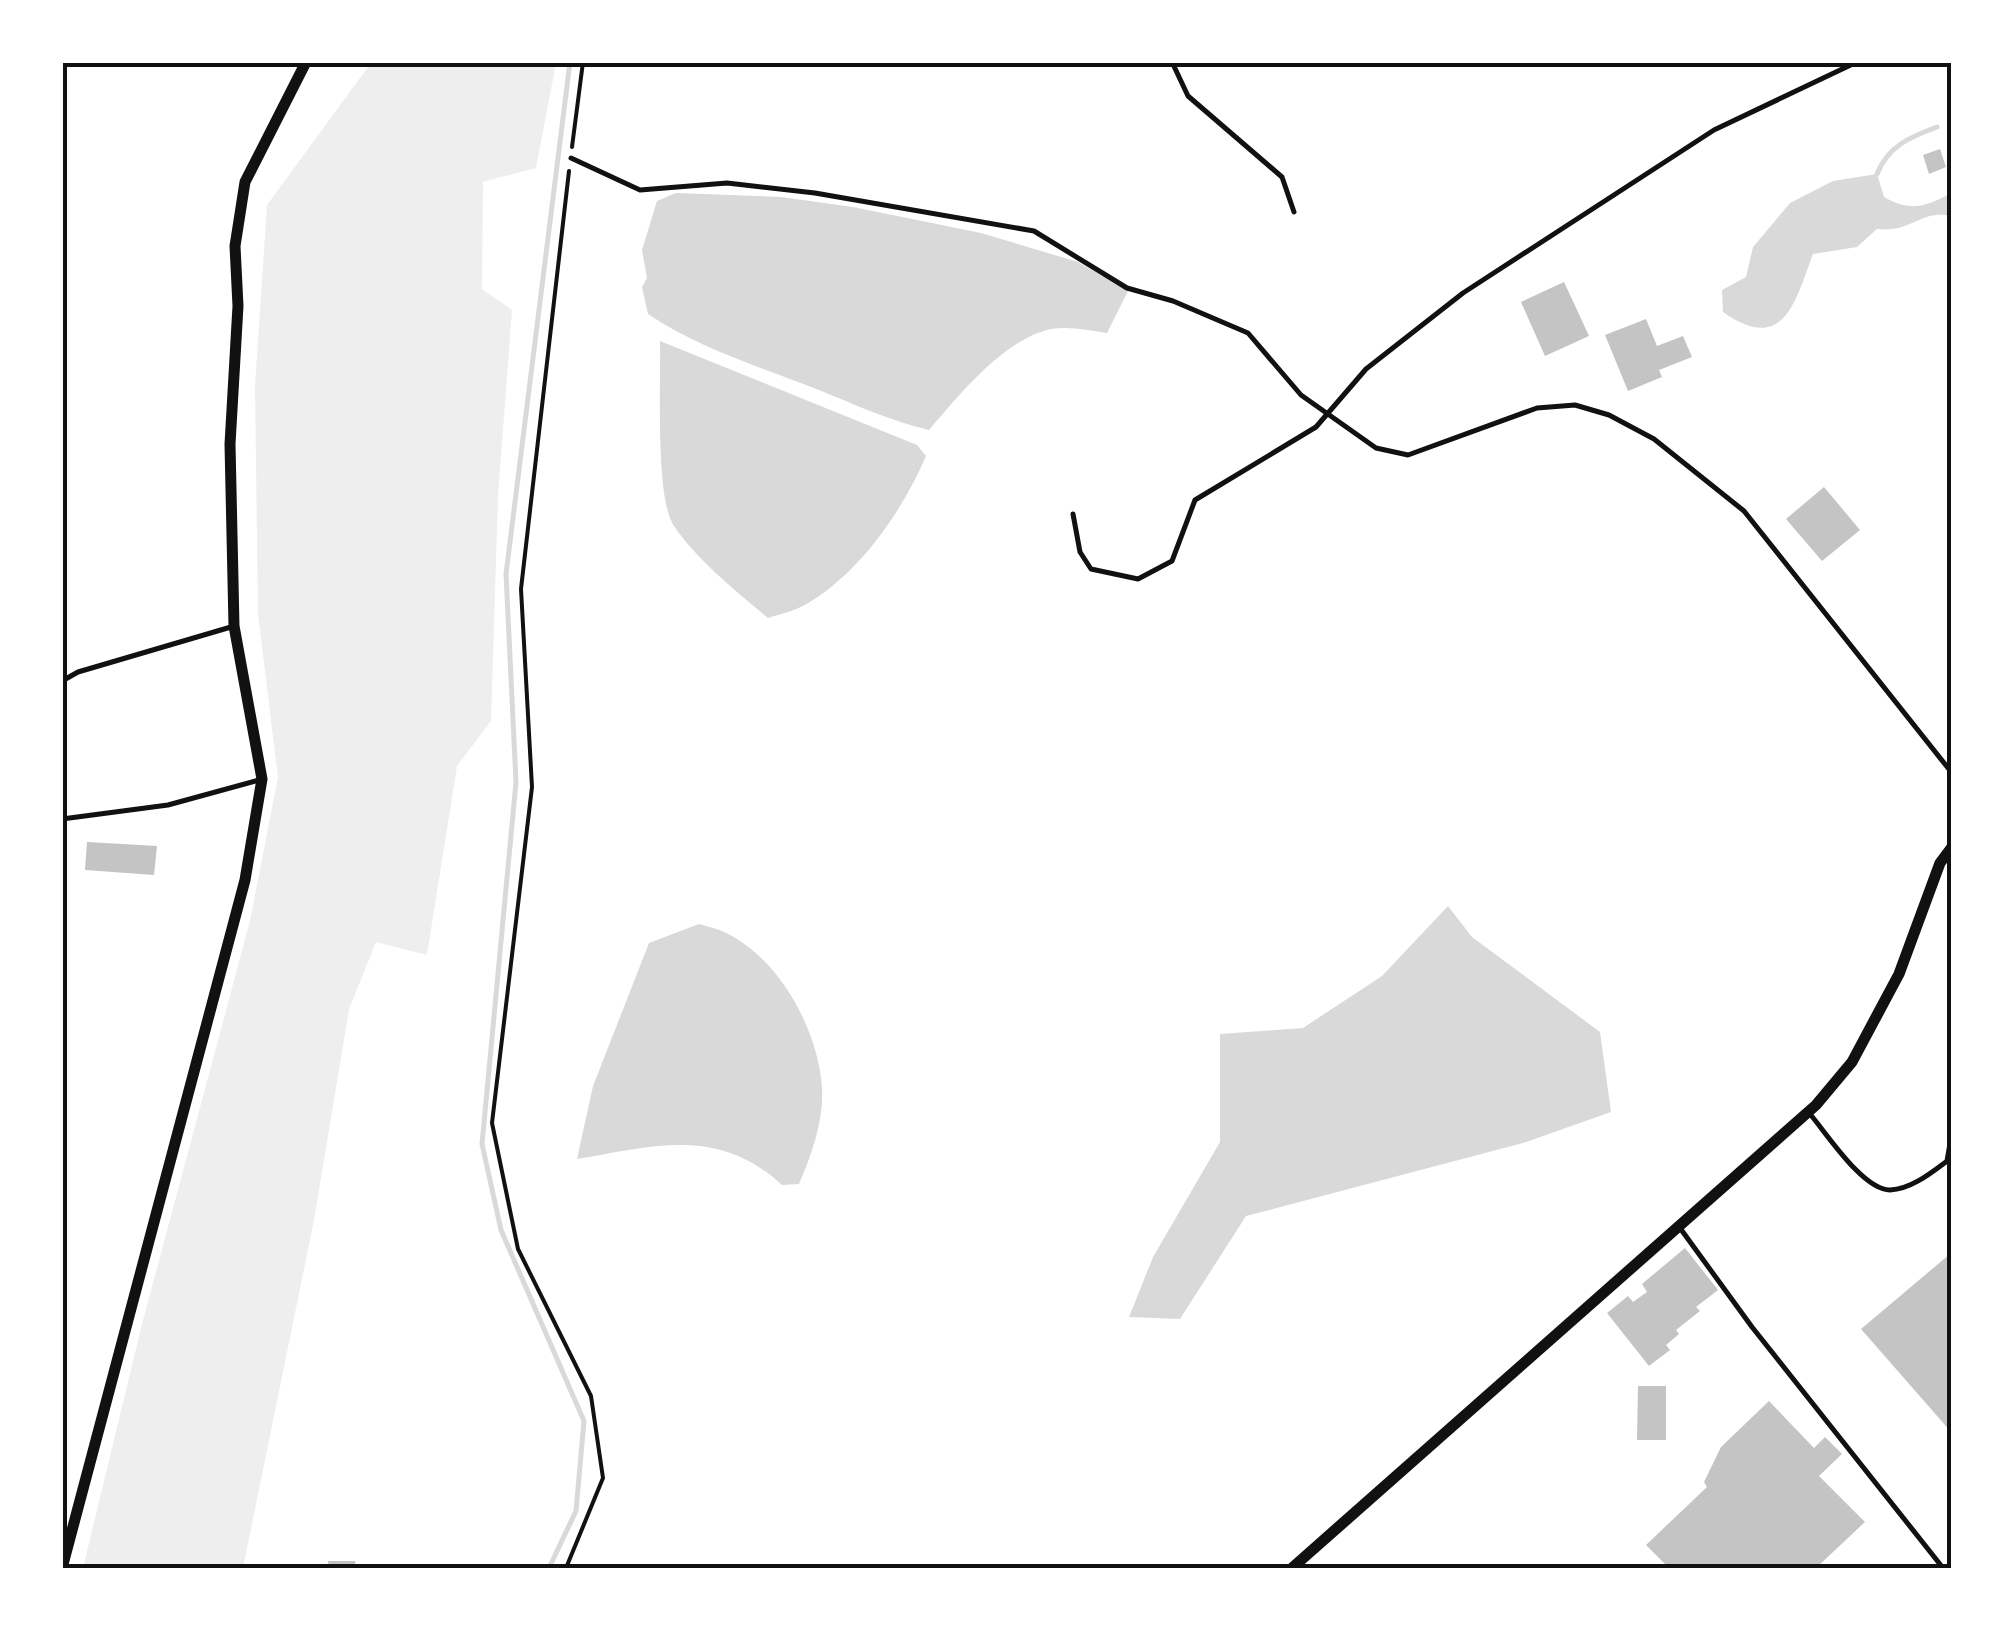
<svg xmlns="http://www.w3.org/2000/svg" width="2014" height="1631" font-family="'Fira Sans',sans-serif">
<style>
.green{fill:#eee}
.water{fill:#d9d9d9}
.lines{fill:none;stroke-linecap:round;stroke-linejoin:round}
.stream{stroke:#d9d9d9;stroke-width:5}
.building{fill:#c4c4c4}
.path{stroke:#111;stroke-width:4}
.service{stroke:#111;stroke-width:5}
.tertiary{stroke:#111;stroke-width:11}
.neatline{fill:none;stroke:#111;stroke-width:4}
</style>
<rect width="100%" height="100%" fill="#fff"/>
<polygon class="green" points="371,63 556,63 536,168 483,182 482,289 512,310 498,496 491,721 457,766 427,955 376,942 349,1009 314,1220 243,1568 83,1568 142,1324 250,921 278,777 258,614 255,386 267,205"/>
<g class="water">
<path d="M 1877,174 L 1884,197 C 1910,212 1926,207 1951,193 L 1951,216 C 1921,209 1912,233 1877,229 L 1857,247 L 1813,254 C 1795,302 1784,355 1723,312 L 1722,290 L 1746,277 L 1753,247 L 1790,203 L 1833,181 Z"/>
<path d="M 676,193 L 781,197 L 853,207 L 981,233 L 1078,262 L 1128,291 L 1107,333 C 1088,330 1069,326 1051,329 C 1004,339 959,395 929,430 C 890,421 856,405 819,390 C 761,367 700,349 648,314 L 642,287 L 647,278 L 642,250 L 657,201 Z"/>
<path d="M 660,341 L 917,445 L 926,456 C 902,512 859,574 805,605 C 794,611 780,614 768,618 C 737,592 696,559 674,526 C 655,499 661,379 660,341 Z"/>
<polygon points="1448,906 1472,937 1600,1032 1611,1112 1523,1143 1246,1216 1180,1319 1129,1317 1153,1257 1220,1142 1220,1034 1303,1028 1382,976"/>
<path d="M 699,924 C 709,927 720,929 728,934 C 780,960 818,1030 822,1087 C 824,1120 812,1154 799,1184 L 782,1185 C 718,1126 654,1146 577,1159 L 593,1086 L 649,943 Z"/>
</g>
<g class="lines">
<g class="stream">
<path d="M 1877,174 C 1888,146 1910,137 1937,127"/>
<polyline points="549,1568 576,1511 584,1421 501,1230 482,1144 516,782 506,574 570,62"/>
</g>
</g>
<g class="building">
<polygon points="1940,149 1946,167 1929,174 1923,155"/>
<polygon points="1564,282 1589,336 1545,356 1521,302"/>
<polygon points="1646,319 1657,346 1683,336 1692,357 1659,370 1662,377 1628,391 1605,335"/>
<polygon points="1824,487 1860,530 1822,561 1786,519"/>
<polygon points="87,842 157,846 154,875 85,870"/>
<polygon points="1685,1248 1718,1290 1696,1307 1700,1311 1676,1330 1679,1334 1666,1345 1670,1350 1649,1366 1607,1313 1628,1296 1633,1302 1647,1292 1642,1284"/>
<polygon points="1950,1254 1952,1256 1952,1433 1861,1329"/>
<polygon points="1638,1386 1666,1386 1666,1440 1637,1440"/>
<polygon points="1769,1401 1814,1448 1825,1437 1842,1454 1819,1476 1865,1522 1816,1568 1669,1568 1646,1545 1707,1487 1704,1482 1721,1447"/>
<polygon points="328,1561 355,1561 356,1568 329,1568"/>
</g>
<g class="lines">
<g class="path">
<polyline points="572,147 583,62"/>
<polyline points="566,1568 603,1478 591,1396 518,1249 492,1123 532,787 521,589 569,171"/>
</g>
<g class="service">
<polyline points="1172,62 1188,96 1282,177 1294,212"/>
<polyline points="571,158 640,190 727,183 815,193 1034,231 1127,288 1173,301 1248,333 1301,395 1376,448 1408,455 1537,408 1575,405 1609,415 1654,439 1744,511 1952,773"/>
<polyline points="1073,514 1080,552 1091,569 1138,579 1172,561 1195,500 1316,427 1366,369 1463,293 1714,130 1857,62"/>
<polyline points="62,681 78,672 231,627"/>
<polyline points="62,819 168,805 259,780"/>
<path d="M 1810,1114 C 1827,1134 1863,1190 1890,1190 C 1911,1189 1931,1173 1947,1161 L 1952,1132"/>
<polyline points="1680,1228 1752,1327 1943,1568"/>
</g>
<g class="tertiary">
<polyline points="62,1568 245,880 262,779 234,626 230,444 238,306 235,246 245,182 306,62"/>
<polyline points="1292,1568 1816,1105 1852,1062 1899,974 1940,863 1952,847"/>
</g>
</g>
<rect width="2014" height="1631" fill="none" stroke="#ffffff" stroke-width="130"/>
<rect x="65" y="65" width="1884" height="1501" class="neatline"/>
</svg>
